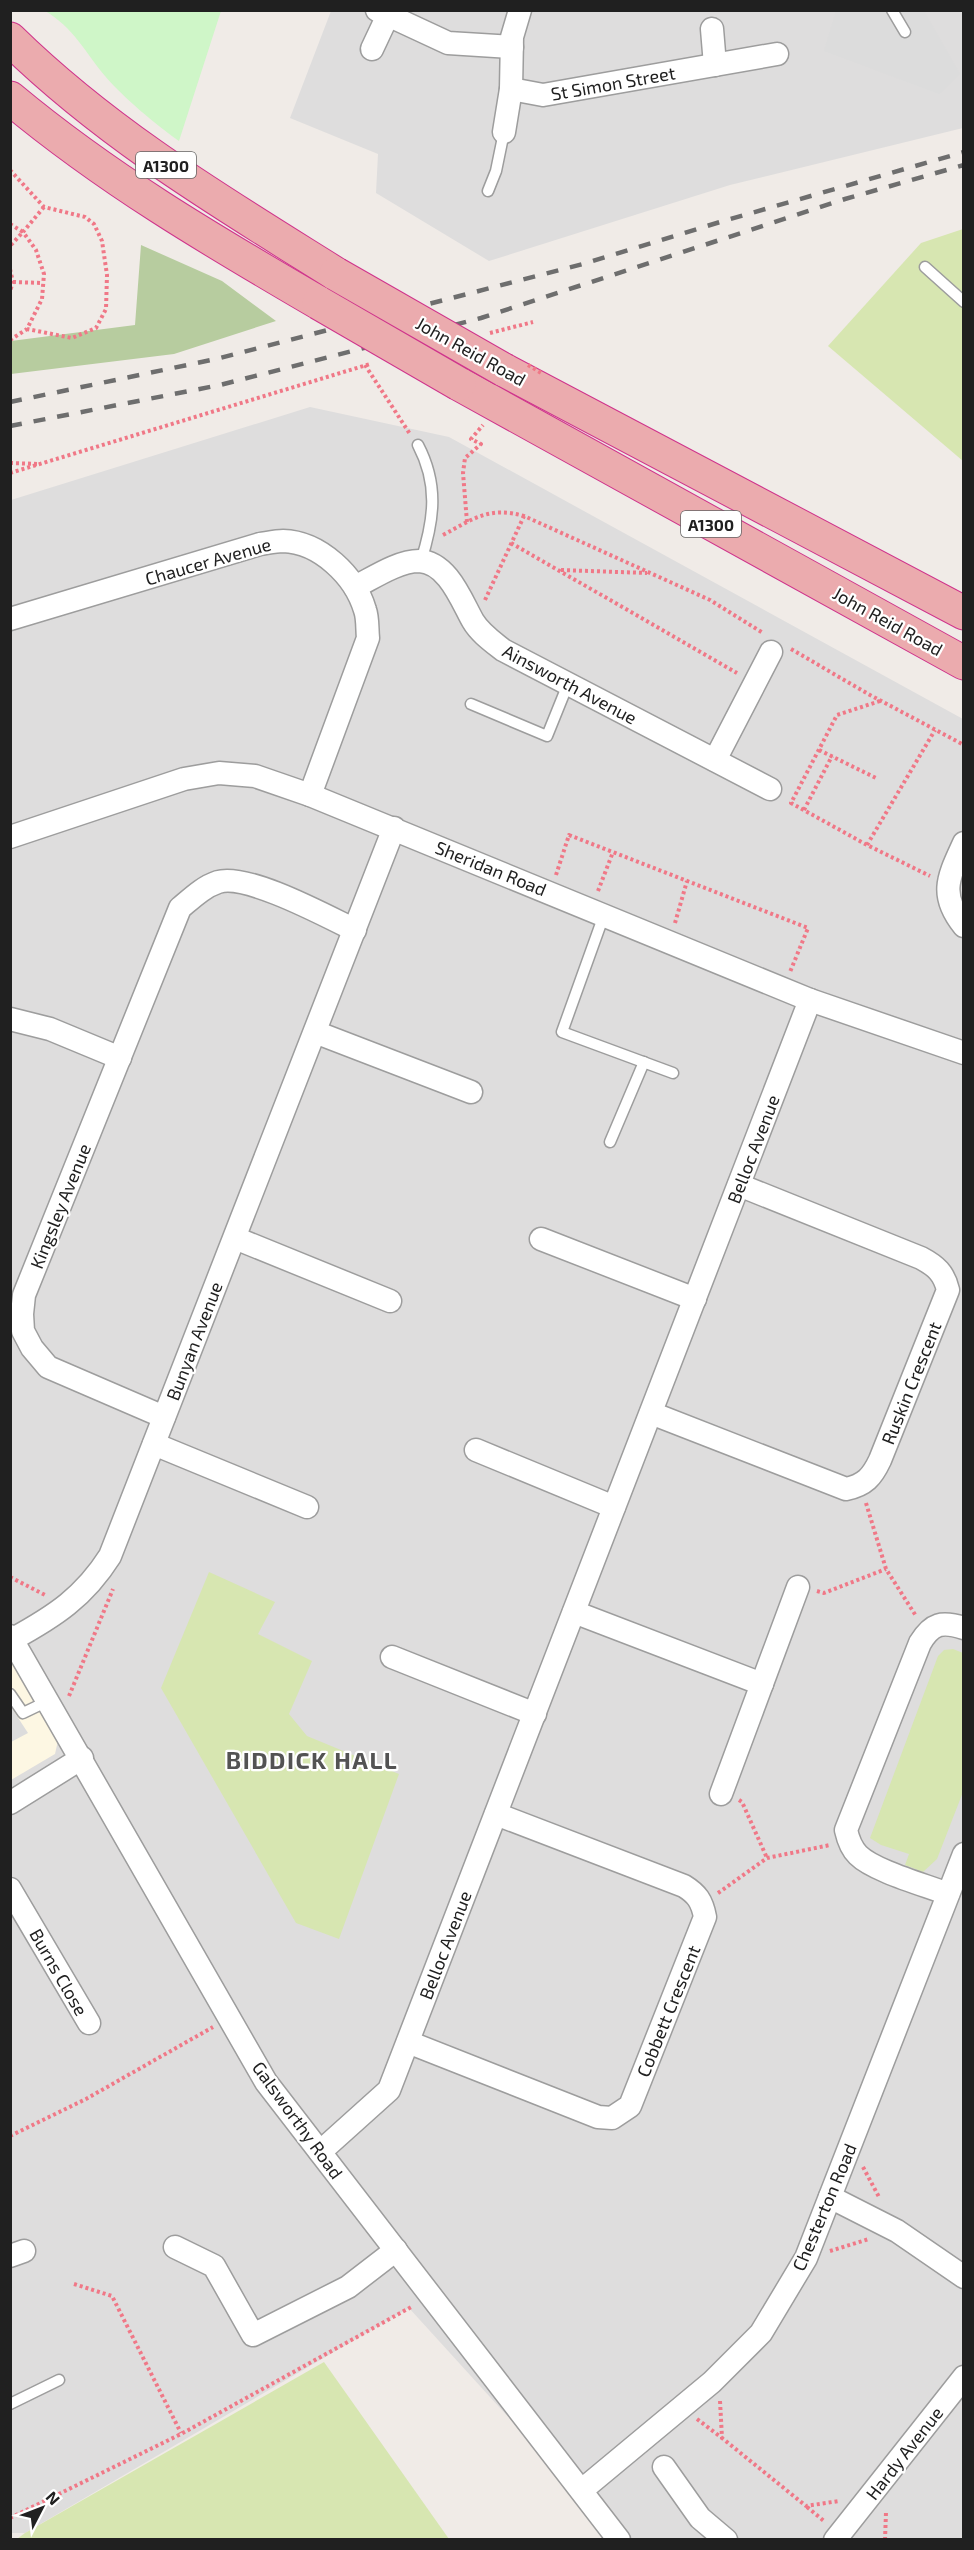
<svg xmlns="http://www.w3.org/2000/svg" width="974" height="2550" font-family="'Exo 2',sans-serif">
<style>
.residential{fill:#dedddd}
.education{fill:#fdf7e3}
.grass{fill:#d7e6b1}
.forest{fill:#b7cc9f}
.park{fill:#cff6c8}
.parking{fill:#dcdcdc}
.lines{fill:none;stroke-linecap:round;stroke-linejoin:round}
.service-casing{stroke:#9d9d9d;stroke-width:13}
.minor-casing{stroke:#9d9d9d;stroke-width:25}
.trunk-casing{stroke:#cf348c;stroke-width:35}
.path{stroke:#f07887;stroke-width:4;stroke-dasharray:3 3;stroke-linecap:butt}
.service{stroke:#fff;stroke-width:10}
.minor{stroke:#fff;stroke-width:22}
.trunk{stroke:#ebabae;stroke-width:33}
.rail{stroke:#6e6e6e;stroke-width:4.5;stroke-dasharray:12 12;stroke-linecap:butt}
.trunk-bridge-casing{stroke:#cf348c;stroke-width:35;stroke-linecap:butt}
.path-bridge{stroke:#f07887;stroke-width:4;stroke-dasharray:3 3;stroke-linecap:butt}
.trunk-bridge{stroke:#ebabae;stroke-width:33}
.labels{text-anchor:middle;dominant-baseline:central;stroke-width:4.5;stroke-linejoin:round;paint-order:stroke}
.shield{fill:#fff;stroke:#636363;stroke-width:1.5}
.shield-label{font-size:16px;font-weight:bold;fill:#202020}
.street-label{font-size:18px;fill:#202020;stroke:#fff}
.district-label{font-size:24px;font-weight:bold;letter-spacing:1.5px;fill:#535353;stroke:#fff}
</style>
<rect width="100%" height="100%" fill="#f0ebe7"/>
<g class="residential">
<polygon points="331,11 963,11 963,128 730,185 489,261 376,193 378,154 290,118"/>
<polygon points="310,407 449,437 963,719 963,2539 619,2539 409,2308 25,2533 11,2533 11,500"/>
</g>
<polygon class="education" points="10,1653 59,1736 55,1754 11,1780"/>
<g class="grass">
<polygon points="963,229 963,461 828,346 921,243"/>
<polygon points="209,1572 275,1602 258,1634 312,1661 289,1714 307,1736 399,1774 339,1939 296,1923 161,1688"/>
<polygon points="953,1649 963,1653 963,1792 937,1859 923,1872 905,1865 909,1854 881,1845 870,1838 938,1656 944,1650"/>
<polygon points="324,2362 449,2539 17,2539 25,2533"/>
</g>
<polygon class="forest" points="141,245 222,281 276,321 174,354 11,374 11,341 135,325"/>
<path class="park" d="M 45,11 L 221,11 L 179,141 C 155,124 124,98 105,76 C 85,52 73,27 45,11 Z"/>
<g class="parking">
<polygon points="836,11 924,11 960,74 939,94 824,51"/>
<polygon points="11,1707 28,1733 11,1742 10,1742"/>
</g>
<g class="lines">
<defs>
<g id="service">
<polyline points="892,10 905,32"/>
<polyline points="488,191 496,171 504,132"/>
<polyline points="925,267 964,302"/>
<path d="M 418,445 C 439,485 434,520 421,561"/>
<polyline points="471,704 547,736 568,684"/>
<polyline points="604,915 562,1032 673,1073"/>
<polyline points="610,1142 644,1062"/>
<polyline points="10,1694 23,1713 48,1701"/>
<polyline points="10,2404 59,2380"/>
</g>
<g id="minor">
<polyline points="377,10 448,43 512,47"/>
<polyline points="712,29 715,65"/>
<polyline points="372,49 388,15"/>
<polyline points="511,89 543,95 777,54"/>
<polyline points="504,132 511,89 512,37 520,10"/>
<path d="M 355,587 C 373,578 398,561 419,561 C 448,562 462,602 473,621 C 480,633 493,642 503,650 L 770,789"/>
<path d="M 10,619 L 260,544 C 267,543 276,541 283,541 C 320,542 355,576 365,610 C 368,618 367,629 368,638 L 310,795"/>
<polyline points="715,760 771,652"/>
<polyline points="10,837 184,779 219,773 255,776 310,795 810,1000 964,1053"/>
<path d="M 964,843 C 949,876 938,894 964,926"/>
<polyline points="10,1019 50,1029 120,1058"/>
<polyline points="315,1032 471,1092"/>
<polyline points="235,1238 390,1301"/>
<polyline points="541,1239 695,1299"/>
<path d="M 651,1413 L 846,1489 C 865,1485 872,1477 880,1460 L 948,1290 C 944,1273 936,1266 921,1258 L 739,1185"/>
<path d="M 164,1417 L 48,1367 L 32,1348 L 23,1331 L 22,1314 L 24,1295 L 180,908 C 192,898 203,887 218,882 C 247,873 326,916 355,930"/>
<polyline points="154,1444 307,1507"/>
<polyline points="476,1450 614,1507"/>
<polyline points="574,1612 762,1684"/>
<polyline points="10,1636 266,2082 619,2540"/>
<path d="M 13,1639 C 55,1616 84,1597 110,1556 L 394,828"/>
<polyline points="392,1657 535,1714"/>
<polyline points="721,1794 798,1587"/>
<polyline points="10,1803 82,1758"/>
<polyline points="10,1889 89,2023"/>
<path d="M 948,1894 C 925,1885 874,1871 858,1855 C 851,1848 848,1839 846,1830 L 920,1643 C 932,1623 942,1621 964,1628"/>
<path d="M 408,2042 L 598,2117 L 612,2118 L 630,2106 L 705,1917 C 702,1901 697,1894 684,1886 L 496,1814"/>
<polyline points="320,2152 389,2090 810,1000"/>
<polyline points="830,2197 897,2231 964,2277"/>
<polyline points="175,2247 214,2266 253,2335 348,2287 396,2250"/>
<polyline points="10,2256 24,2251"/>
<polyline points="664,2467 700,2518 726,2540"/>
<polyline points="582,2490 712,2382 761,2333 806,2258 964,1854"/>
<polyline points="835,2540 964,2377"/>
</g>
<g id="trunk">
<path d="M 10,39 C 108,135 221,202 336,274"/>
<path d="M 10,98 C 107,179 211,240 319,303"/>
<polyline points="504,370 964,613"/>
<polyline points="459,384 964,663"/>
</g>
</defs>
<use href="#service" class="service-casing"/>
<use href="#minor" class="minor-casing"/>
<use href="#trunk" class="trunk-casing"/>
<g class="path">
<polyline points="10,170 44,207 85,217 94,224 102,241 107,275 106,309 96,328 72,338 27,329"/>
<polyline points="10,224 23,232 10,246"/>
<polyline points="10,269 13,282 10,291"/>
<polyline points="13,282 43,283"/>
<polyline points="490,333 533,322"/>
<polyline points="10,340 27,329 42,299 44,274 36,250 23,232 44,207"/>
<polyline points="365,365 410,434"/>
<polyline points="10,463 39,464"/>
<polyline points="10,473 370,364"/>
<polyline points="467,522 463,473 465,458 481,444 471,439 483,425"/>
<path d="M 443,535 C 473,519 489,506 524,516 L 710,600 L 763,633"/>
<polyline points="511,543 737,673"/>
<polyline points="561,570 647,573"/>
<polyline points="485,600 524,516"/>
<polyline points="791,649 870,695 964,745"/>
<polyline points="880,701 837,715 791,803 867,845 930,876"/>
<polyline points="819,750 876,778"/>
<polyline points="804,810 832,756"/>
<polyline points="867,845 935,730"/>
<polyline points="556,875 569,835 808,928 790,972"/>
<polyline points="598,891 613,852"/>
<polyline points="675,923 687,881"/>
<polyline points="866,1503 886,1569 916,1616"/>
<polyline points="10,1577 47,1596"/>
<polyline points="817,1591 824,1593 886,1569"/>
<polyline points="69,1696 113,1589"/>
<polyline points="739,1800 742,1802 767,1858"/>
<polyline points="718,1893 767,1858 830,1845"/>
<polyline points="10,2136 86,2099 213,2027"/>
<polyline points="863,2167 879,2197"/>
<polyline points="830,2251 869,2239"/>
<polyline points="74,2284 112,2296 181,2433"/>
<polyline points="720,2401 722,2438 806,2506 839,2501"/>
<polyline points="697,2419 722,2438"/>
<polyline points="807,2507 824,2521"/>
<polyline points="10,2518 181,2434 413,2306"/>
<polyline points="885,2540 886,2512"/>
</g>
<use href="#service" class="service"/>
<use href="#minor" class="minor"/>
<use href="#trunk" class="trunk"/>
<g class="rail">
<polyline points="10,402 216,359 583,264 720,222 964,152"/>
<polyline points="10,426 220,385 481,318 845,199 964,165"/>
</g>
<defs>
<g id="trunk-bridge">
<polyline points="336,274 504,370"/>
<polyline points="319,303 459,384"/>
</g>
</defs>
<use href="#trunk-bridge" class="trunk-bridge-casing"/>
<polyline class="path-bridge" points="528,365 543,374"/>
<use href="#trunk-bridge" class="trunk-bridge"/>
</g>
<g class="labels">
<g class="shield">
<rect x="136" y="152" width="60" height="26" rx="4.5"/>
<rect x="681" y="511" width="60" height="26" rx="4.5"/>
</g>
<g class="shield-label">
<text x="166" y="165">A1300</text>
<text x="711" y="524">A1300</text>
</g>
<g class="street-label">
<text transform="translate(613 83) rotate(-10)">St Simon Street</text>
<text transform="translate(471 351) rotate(29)">John Reid Road</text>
<text transform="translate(208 561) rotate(-16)">Chaucer Avenue</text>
<text transform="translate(888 621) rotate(29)">John Reid Road</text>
<text transform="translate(570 684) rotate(28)">Ainsworth Avenue</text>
<text transform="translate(491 868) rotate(22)">Sheridan Road</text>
<text transform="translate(753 1149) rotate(-69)">Belloc Avenue</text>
<text transform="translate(60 1206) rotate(-68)">Kingsley Avenue</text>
<text transform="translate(194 1341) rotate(-69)">Bunyan Avenue</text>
<text transform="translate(911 1383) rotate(-68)">Ruskin Crescent</text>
<text transform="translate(445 1945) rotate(-69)">Belloc Avenue</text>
<text transform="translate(59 1972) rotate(60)">Burns Close</text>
<text transform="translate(668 2011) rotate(-68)">Cobbett Crescent</text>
<text transform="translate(298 2120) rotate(54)">Galsworthy Road</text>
<text transform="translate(824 2207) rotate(-67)">Chesterton Road</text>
<text transform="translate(904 2453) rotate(-52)">Hardy Avenue</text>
</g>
<g class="district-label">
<text x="312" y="1759">BIDDICK HALL</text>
</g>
</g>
<rect width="974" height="2550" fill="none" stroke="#202020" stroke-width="24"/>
<g transform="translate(42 2508) rotate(48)" stroke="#ffffff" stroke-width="4.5" paint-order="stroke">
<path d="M0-4.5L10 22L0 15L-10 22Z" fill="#202020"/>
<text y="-9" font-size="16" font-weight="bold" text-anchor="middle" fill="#202020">N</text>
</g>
</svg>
